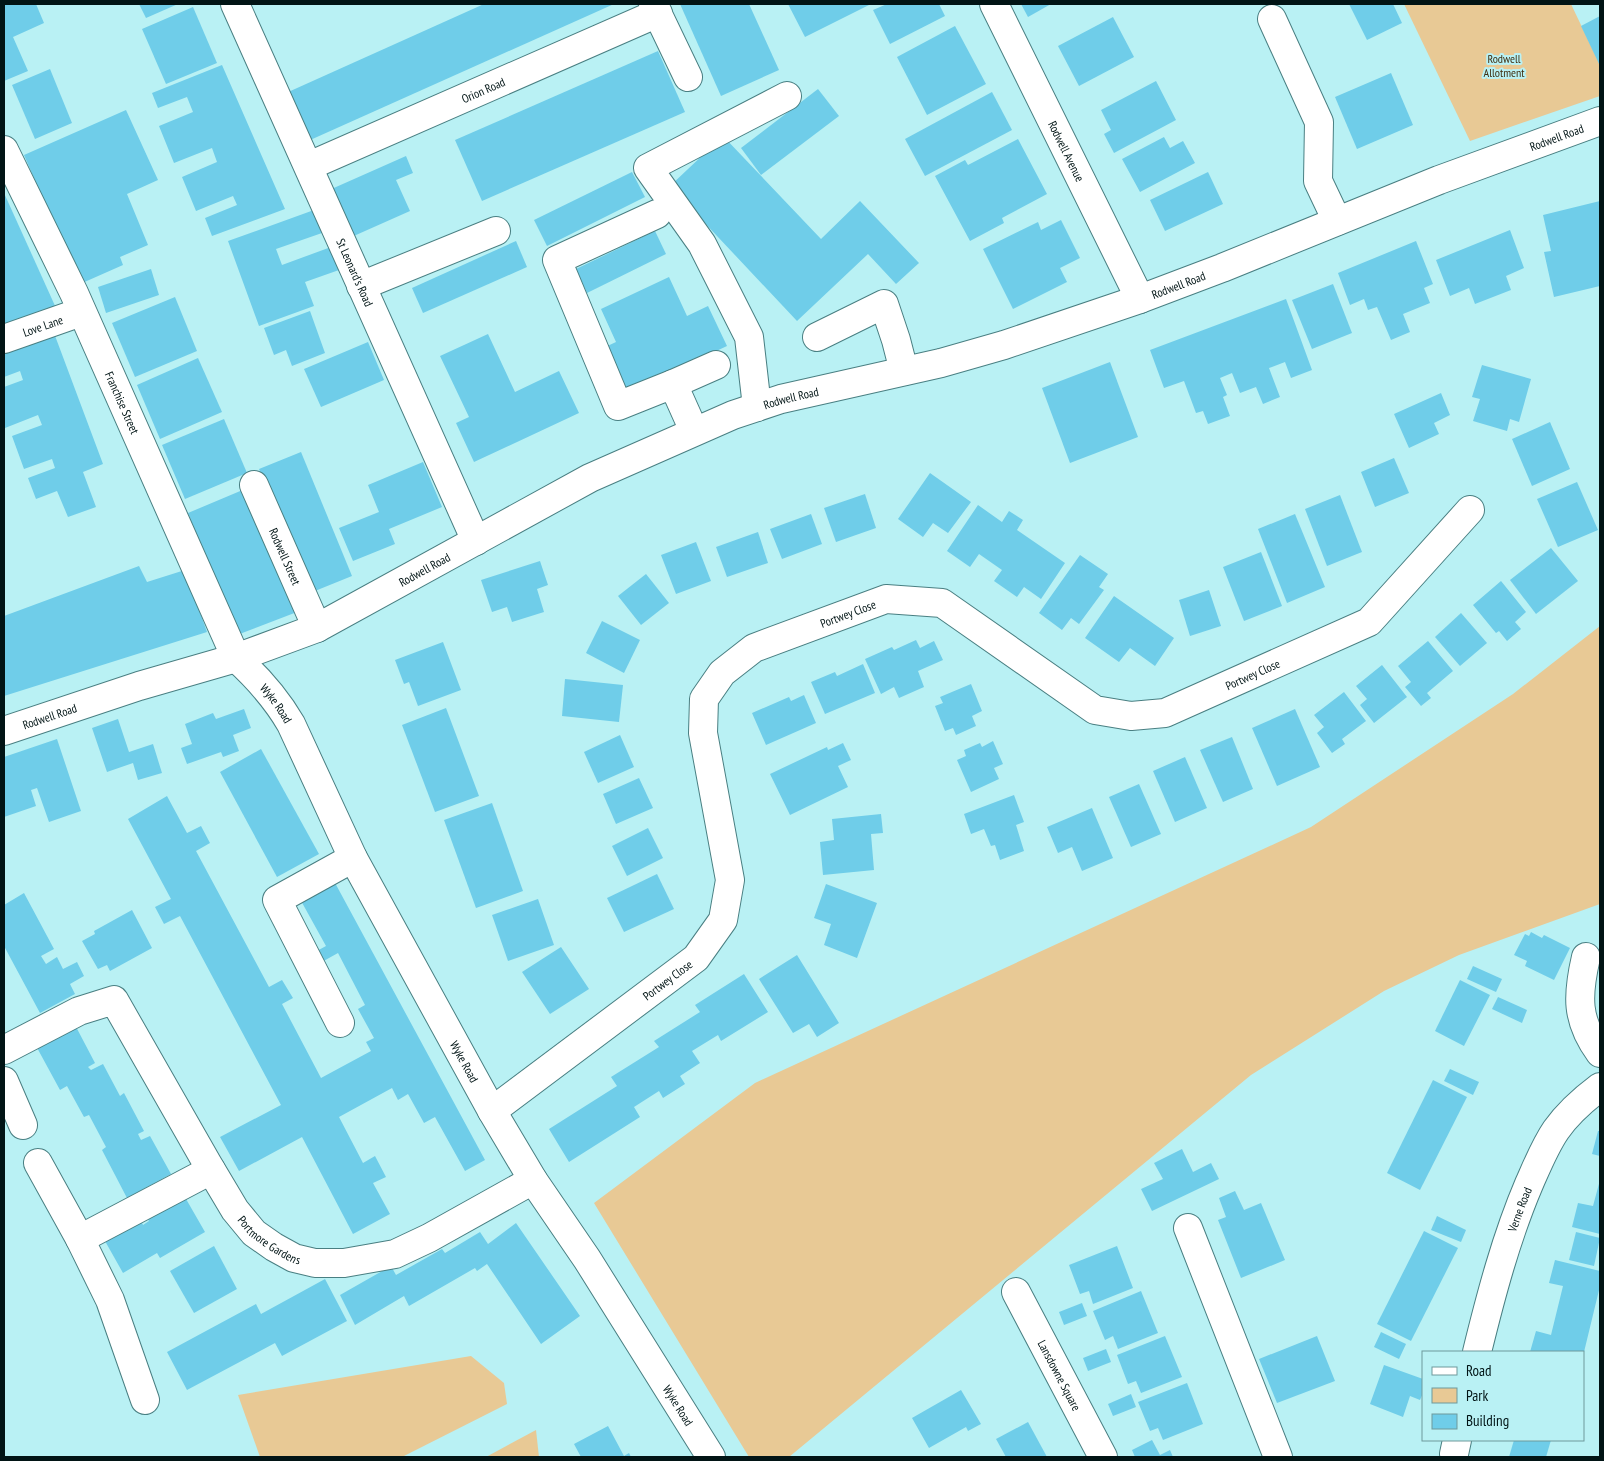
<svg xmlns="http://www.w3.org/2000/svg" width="1604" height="1461" font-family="'PT Sans Narrow',sans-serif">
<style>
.green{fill:#e8c995}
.building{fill:#6fcde9}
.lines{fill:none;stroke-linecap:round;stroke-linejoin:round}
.minor-casing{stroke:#497f82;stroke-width:30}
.major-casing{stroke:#497f82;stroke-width:30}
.highway-casing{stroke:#497f82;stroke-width:30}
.minor{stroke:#fff;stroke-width:28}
.major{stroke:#fff;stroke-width:28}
.highway{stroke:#fff;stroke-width:28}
.labels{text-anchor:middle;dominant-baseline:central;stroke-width:4;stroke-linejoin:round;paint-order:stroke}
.park-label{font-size:12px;fill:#402f11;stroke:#b9f1f4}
.street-label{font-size:12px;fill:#011415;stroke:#b9f1f4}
</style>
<rect width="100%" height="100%" fill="#b9f1f4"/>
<g class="green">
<polygon points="1404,4 1571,4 1600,65 1600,96 1470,141"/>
<polygon points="1600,626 1600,904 1459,955 1384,991 1251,1075 789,1457 749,1457 594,1203 755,1083 1311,827 1513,694"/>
<polygon points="471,1356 504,1383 507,1404 402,1457 260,1457 238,1395"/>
<polygon points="536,1430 539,1457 486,1457"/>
</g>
<g class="building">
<polygon points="4,4 36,4 44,23 13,37 28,71 4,81"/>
<polygon points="139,4 178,4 146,18"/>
<polygon points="484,4 614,4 308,141 286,93"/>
<polygon points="680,4 749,4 779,70 721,96"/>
<polygon points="788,4 871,4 805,37"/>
<polygon points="887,4 939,4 945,16 890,44 873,10"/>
<polygon points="1021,4 1051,4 1028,17"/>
<polygon points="1349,4 1393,4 1402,23 1367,40"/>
<polygon points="193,7 217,63 166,84 142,29"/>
<polygon points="1600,16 1600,66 1581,26"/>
<polygon points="1113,17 1134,57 1079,86 1058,46"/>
<polygon points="955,26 986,84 927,115 897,57"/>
<polygon points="658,51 685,112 482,201 455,140"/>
<polygon points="222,65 285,209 212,236 205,218 237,205 233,196 196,211 182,177 217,162 212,148 174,163 159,126 193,112 187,97 158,108 152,93"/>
<polygon points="50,69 72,123 35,139 12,85"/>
<polygon points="1391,73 1413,125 1357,149 1335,97"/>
<polygon points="1156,81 1176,120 1114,153 1104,134 1111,130 1101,110"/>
<polygon points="818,89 839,116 761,175 741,148"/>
<polygon points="992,92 1012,130 925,176 905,139"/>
<polygon points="126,110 158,180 127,194 148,245 120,257 123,265 80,284 24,155"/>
<polygon points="723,136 821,239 860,201 919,263 896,284 868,254 797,321 670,186"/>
<polygon points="1164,137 1170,148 1183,141 1195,163 1140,192 1122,159"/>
<polygon points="1018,139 1047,194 1002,218 1004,223 970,241 935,176 965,160 968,165"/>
<polygon points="406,156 413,173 396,180 410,211 347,239 327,191"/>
<polygon points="632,172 645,197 547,246 534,220"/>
<polygon points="1208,172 1223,204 1165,231 1150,200"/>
<polygon points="4,193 56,308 4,327"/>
<polygon points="1600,201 1600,286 1554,297 1544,252 1551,251 1543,215"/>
<polygon points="314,210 322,233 276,249 282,265 331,247 339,270 305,282 314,306 259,326 228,241"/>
<polygon points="1061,220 1080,258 1060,268 1067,282 1013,309 983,249 1038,222 1041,230"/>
<polygon points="1510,230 1524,268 1506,276 1511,290 1475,304 1469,288 1450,296 1436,260"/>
<polygon points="655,231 666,254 587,293 576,269"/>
<polygon points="516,241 527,267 423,313 412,288"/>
<polygon points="1416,241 1433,284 1424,288 1430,303 1403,314 1410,332 1391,340 1377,307 1368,310 1364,299 1350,305 1338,273"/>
<polygon points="151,269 159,295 106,313 98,287"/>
<polygon points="669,277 687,316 708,306 727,346 622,395 601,349 616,342 601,309"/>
<polygon points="1333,284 1352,333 1312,349 1292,300"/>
<polygon points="175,297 197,351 135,377 112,323"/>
<polygon points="1286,299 1312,370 1291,378 1285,362 1269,368 1280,397 1263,404 1256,387 1240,393 1232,373 1220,378 1227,395 1223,397 1230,416 1208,424 1203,411 1196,413 1184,381 1164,388 1150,350"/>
<polygon points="310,311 325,353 292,366 286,350 274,355 264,328"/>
<polygon points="54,333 103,464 83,472 96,507 68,517 57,491 36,499 28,478 55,468 52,459 24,469 12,436 42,425 38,415 5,428 4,423 4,387 23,380 20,371 4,377 4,352"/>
<polygon points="488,334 515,392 559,371 579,413 474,462 456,423 469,417 440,356"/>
<polygon points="368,342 384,380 321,407 304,369"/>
<polygon points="198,358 222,412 160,439 137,385"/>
<polygon points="1110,362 1138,437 1070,463 1042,388"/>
<polygon points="1482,365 1531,379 1519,422 1510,419 1507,431 1473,421 1480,399 1472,397"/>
<polygon points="1441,393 1450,415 1434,423 1439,434 1409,448 1394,414"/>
<polygon points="224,419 247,473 185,499 162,445"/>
<polygon points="1550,422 1570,469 1532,486 1512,439"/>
<polygon points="301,452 352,576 310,593 259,469"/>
<polygon points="1394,458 1409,493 1375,507 1361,472"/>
<polygon points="423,462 442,507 389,529 395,544 353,561 339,528 379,512 368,485"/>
<polygon points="930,473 971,502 948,533 933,523 923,537 898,519"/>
<polygon points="1577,482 1598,530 1558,547 1537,499"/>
<polygon points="245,489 297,612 237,635 188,513"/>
<polygon points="865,494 876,528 836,542 824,508"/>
<polygon points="1340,495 1362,552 1327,566 1305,509"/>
<polygon points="978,505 1002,522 1009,511 1023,520 1017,530 1065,563 1041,599 1024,587 1017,597 994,581 1002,570 979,554 970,567 947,551"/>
<polygon points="811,514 822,544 782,559 770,529"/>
<polygon points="1295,514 1325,587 1287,603 1258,529"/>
<polygon points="758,532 768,563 727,577 716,547"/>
<polygon points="696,542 711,581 676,594 661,555"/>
<polygon points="1551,548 1578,581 1536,614 1510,580"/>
<polygon points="1261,552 1282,606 1244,621 1223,567"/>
<polygon points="1080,555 1108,574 1099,587 1104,590 1079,624 1071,618 1062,630 1039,613"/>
<polygon points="540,561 548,585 537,589 544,612 512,622 507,607 492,612 481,580"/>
<polygon points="139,566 147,582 185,570 207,632 4,696 4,616"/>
<polygon points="646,574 669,603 641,625 618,596"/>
<polygon points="1501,581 1526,612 1515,622 1521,629 1507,641 1499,631 1496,633 1473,605"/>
<polygon points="1209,590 1221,626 1190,636 1179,600"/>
<polygon points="1114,596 1174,638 1155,666 1130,648 1119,662 1085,638"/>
<polygon points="1461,613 1487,643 1460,666 1435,637"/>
<polygon points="602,621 640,640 624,673 586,653"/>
<polygon points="916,640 920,648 934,641 943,660 918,671 924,687 899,698 894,687 881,694 865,659 892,647 894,650"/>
<polygon points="1428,641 1453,671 1427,693 1431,698 1421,706 1405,687 1411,682 1398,666"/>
<polygon points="443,642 461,690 418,706 409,682 404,684 395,660"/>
<polygon points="863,664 875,693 825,714 811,682 835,672 837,676"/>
<polygon points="1382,665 1407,697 1374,723 1360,705 1367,699 1356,686"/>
<polygon points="565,679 623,685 619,722 562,716"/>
<polygon points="971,684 982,711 972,716 976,726 956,735 953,728 945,731 935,706 943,703 940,697"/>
<polygon points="1344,692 1366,721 1342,739 1345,744 1332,753 1317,733 1324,727 1314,715"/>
<polygon points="804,695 816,723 766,745 752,713 789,697 791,701"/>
<polygon points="446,708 479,796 435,812 402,725"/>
<polygon points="244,709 251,728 233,735 239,751 223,757 221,752 187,764 181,748 192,744 185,724 213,713 216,719"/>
<polygon points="1295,709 1320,767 1277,786 1252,728"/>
<polygon points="118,719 129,752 153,744 162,773 138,780 133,763 107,772 92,728"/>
<polygon points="620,735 634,767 598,783 584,752"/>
<polygon points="1232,737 1253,789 1223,802 1200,750"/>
<polygon points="57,739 81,811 49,822 37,788 31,790 36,806 4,817 4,757"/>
<polygon points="993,741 1003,764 994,768 999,779 971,792 957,760 966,756 964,750 980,743 982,747"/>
<polygon points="843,743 851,760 838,766 848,787 790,815 770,774 827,747 828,750"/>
<polygon points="261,749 319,854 277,877 220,772"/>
<polygon points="1185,757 1207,808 1175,822 1153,771"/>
<polygon points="639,778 653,808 616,824 603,794"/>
<polygon points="1139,784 1161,834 1131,847 1109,797"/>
<polygon points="1014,795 1024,822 1016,825 1024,851 1000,860 995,845 991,846 984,829 971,834 964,814"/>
<polygon points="167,796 187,833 201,826 210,843 196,851 269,987 282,980 293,998 282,1004 321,1078 371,1051 366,1042 374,1038 358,1009 365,1005 338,953 320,963 315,952 326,946 300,899 334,881 485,1160 465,1171 435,1117 424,1123 408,1094 398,1100 392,1088 339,1117 363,1163 375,1156 386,1177 373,1183 390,1214 353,1234 302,1137 239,1171 220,1137 281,1105 180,916 164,924 155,907 171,899 128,819"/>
<polygon points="492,803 523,891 476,908 444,820"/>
<polygon points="1092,808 1113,858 1082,871 1072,847 1058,853 1047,827"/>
<polygon points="881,814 883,833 871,834 874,870 823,875 820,842 834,840 832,819"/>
<polygon points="648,828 663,858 627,876 612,846"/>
<polygon points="657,874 674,909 624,932 607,898"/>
<polygon points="826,884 877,903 857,958 824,945 831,924 814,918"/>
<polygon points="24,893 54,949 41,956 46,964 57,957 63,969 77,962 84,976 70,984 75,994 40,1013 4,946 4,905"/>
<polygon points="538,899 554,945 508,961 492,915"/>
<polygon points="132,910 152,948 110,971 107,965 98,969 82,941 95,934 94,931"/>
<polygon points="1531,932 1542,938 1544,935 1570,948 1554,980 1525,966 1527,961 1514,955 1525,934 1529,936"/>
<polygon points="561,947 589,989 550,1014 522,972"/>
<polygon points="797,955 839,1023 817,1037 809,1024 793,1033 759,979"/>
<polygon points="1473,966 1502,979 1496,992 1467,979"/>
<polygon points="744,974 768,1012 721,1041 718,1035 692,1051 700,1063 680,1076 685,1084 663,1098 659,1091 634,1107 640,1117 569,1162 549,1129 617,1086 611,1077 659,1047 654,1041 700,1012 695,1005"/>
<polygon points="1460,980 1490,995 1464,1046 1435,1031"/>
<polygon points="1498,997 1527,1010 1522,1023 1492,1009"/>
<polygon points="74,1023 95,1063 88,1067 91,1070 103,1064 120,1096 124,1093 144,1131 138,1134 141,1140 150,1136 171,1174 127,1198 102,1150 106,1147 89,1115 84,1117 67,1086 60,1090 35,1044"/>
<polygon points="1450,1069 1479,1082 1473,1095 1444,1081"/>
<polygon points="1433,1080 1467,1097 1420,1190 1387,1173"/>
<polygon points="1598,1131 1600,1131 1600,1156 1592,1154"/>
<polygon points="1182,1149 1193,1172 1211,1163 1219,1179 1152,1211 1141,1189 1163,1179 1154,1163"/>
<polygon points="1600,1180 1600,1234 1572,1227 1578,1203 1593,1206"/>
<polygon points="1235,1191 1244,1210 1261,1203 1285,1260 1241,1278 1218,1220 1226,1217 1219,1198"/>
<polygon points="182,1192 205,1232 160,1258 157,1253 123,1273 105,1241 141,1221 143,1225 149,1221 144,1213"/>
<polygon points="1437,1216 1466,1230 1461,1242 1431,1230"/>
<polygon points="516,1223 580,1316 541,1344 487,1264 477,1271 475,1268 409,1306 404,1296 355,1325 340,1295 391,1266 396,1275 442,1249 445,1253 480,1232 488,1244"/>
<polygon points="1424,1231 1458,1248 1411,1341 1377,1324"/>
<polygon points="1576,1232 1600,1238 1594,1266 1569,1260"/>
<polygon points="214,1246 237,1289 194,1313 170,1271"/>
<polygon points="1117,1246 1133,1288 1093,1304 1089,1291 1080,1294 1069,1265"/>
<polygon points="1555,1260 1600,1271 1600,1286 1584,1352 1530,1352 1536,1331 1551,1335 1563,1286 1549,1283"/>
<polygon points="325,1279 347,1321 282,1356 275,1343 187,1390 167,1352 256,1304 261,1314"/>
<polygon points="1141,1291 1158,1333 1118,1349 1113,1336 1105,1340 1093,1311"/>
<polygon points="1082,1303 1087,1316 1064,1325 1059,1312"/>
<polygon points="1381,1332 1406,1344 1399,1359 1374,1347"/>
<polygon points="1165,1336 1182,1377 1141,1393 1136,1381 1128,1384 1117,1355"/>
<polygon points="1317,1336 1335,1381 1277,1403 1259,1359"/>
<polygon points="1106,1349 1111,1362 1088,1371 1083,1358"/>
<polygon points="1384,1365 1423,1379 1423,1393 1420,1400 1410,1396 1403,1417 1370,1404"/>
<polygon points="1187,1383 1203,1424 1163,1440 1158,1428 1150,1431 1138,1402"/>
<polygon points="961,1390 981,1424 968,1431 966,1427 929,1448 912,1418"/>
<polygon points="1131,1394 1136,1407 1113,1416 1108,1404"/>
<polygon points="1028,1422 1047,1457 1006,1457 996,1439"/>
<polygon points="608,1426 624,1456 629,1453 631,1457 581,1457 574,1444"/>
<polygon points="1152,1440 1160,1455 1170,1450 1173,1457 1135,1457 1132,1450"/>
<polygon points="1514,1440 1551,1440 1546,1457 1509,1457"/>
</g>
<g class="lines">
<defs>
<g id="minor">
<path id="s1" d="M 235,4 L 476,541"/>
<polyline points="653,4 688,77"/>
<path id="s2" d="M 994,4 L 1140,299"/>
<polyline points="1272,19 1319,122 1318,181 1337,221"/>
<path id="s3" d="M 4,150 L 74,293 L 236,658"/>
<path id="s4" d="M 309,166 L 658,13"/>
<polyline points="657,214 557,260 618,406 673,384 694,431"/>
<polyline points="361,286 496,231"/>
<polyline points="817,337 884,304 896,340 904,371"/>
<path id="s5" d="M 4,339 L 81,312"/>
<polyline points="673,384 716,365"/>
<polyline points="757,407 749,337 702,244 648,168 787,96"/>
<path id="s6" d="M 254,485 L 317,628"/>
<path d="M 1586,957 C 1577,996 1576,1020 1600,1053"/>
<polyline points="340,1023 277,900 353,858"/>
<path id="s7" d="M 4,1050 L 79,1011 L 114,1000 L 207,1163 L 235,1210 L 254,1233 L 274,1247 L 294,1258 L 315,1263 L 344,1263 L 395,1254 L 429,1238 L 533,1180"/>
<polyline points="4,1081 23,1125"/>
<path id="s8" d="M 492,1111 L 696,958 L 723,920 L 730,880 L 703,733 L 704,699 L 722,673 L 754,648 L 886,599 L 942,603 L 1095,710 L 1131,716 L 1165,713 L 1369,622 L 1470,510"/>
<polyline points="38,1163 80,1239 110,1300 145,1400"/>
<polyline points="1188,1228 1278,1457"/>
<polyline points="80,1239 211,1170"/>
<path id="s9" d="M 1016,1292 L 1103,1457"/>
<path id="s10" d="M 1477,1352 C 1491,1295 1506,1238 1529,1184 C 1537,1166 1545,1146 1556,1130 C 1568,1113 1584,1099 1600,1087"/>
<polyline points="1454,1454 1457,1440"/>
</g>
<g id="major">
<path id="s11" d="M 236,658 C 258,678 276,698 291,724 L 353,858 L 492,1111 L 533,1180 L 587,1259 L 711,1457"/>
</g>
<g id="highway">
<path id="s12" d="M 4,731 L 139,686 L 236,658 L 317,628 L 590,478 L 733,415 L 781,399 L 941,363 L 1004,345 L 1140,299 L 1222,268 L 1439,180 L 1600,121"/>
</g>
</defs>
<use href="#minor" class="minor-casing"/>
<use href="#major" class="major-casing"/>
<use href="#highway" class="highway-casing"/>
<use href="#minor" class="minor"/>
<use href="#major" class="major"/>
<use href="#highway" class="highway"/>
</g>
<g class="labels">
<g class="park-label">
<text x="1504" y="58">Rodwell<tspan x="1504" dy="14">Allotment</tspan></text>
</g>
<g class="street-label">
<text stroke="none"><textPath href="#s4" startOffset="190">Orion Road</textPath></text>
<text stroke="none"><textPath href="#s12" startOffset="1668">Rodwell Road</textPath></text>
<text stroke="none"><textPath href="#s2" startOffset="164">Rodwell Avenue</textPath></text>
<text stroke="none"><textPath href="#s1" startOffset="294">St Leonard's Road</textPath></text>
<text stroke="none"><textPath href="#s12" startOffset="1262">Rodwell Road</textPath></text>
<text stroke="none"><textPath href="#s5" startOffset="41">Love Lane</textPath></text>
<text stroke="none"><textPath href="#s12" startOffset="858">Rodwell Road</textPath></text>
<text stroke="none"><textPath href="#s3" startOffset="279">Franchise Street</textPath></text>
<text stroke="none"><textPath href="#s6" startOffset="78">Rodwell Street</textPath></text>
<text stroke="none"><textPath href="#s12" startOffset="452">Rodwell Road</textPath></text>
<text stroke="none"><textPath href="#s8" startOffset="698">Portwey Close</textPath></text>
<text stroke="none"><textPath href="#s8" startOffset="1148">Portwey Close</textPath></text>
<text stroke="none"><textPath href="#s11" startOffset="61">Wyke Road</textPath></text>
<text stroke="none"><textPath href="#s12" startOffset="48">Rodwell Road</textPath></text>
<text stroke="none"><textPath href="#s8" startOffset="219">Portwey Close</textPath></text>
<text stroke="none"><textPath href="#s11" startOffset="466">Wyke Road</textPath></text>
<text stroke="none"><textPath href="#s10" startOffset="149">Verne Road</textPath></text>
<text stroke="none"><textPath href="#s7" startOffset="410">Portmore Gardens</textPath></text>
<text stroke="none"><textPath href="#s9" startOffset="94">Lansdowne Square</textPath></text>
<text stroke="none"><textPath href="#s11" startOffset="871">Wyke Road</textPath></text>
</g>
</g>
<rect width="1604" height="1461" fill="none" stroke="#011415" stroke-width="10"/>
<rect x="1422" y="1351" width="162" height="90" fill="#b9f1f4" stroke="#6f999b"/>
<rect x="1432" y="1367" width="25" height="8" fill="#ffffff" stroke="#6f999b"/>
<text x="1466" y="1376" font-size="15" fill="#011415">Road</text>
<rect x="1432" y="1388" width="25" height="15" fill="#e8c995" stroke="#6f999b"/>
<text x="1466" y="1401" font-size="15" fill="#011415">Park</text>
<rect x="1432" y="1414" width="25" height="15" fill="#6fcde9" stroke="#6f999b"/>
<text x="1466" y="1426" font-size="15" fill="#011415">Building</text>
</svg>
